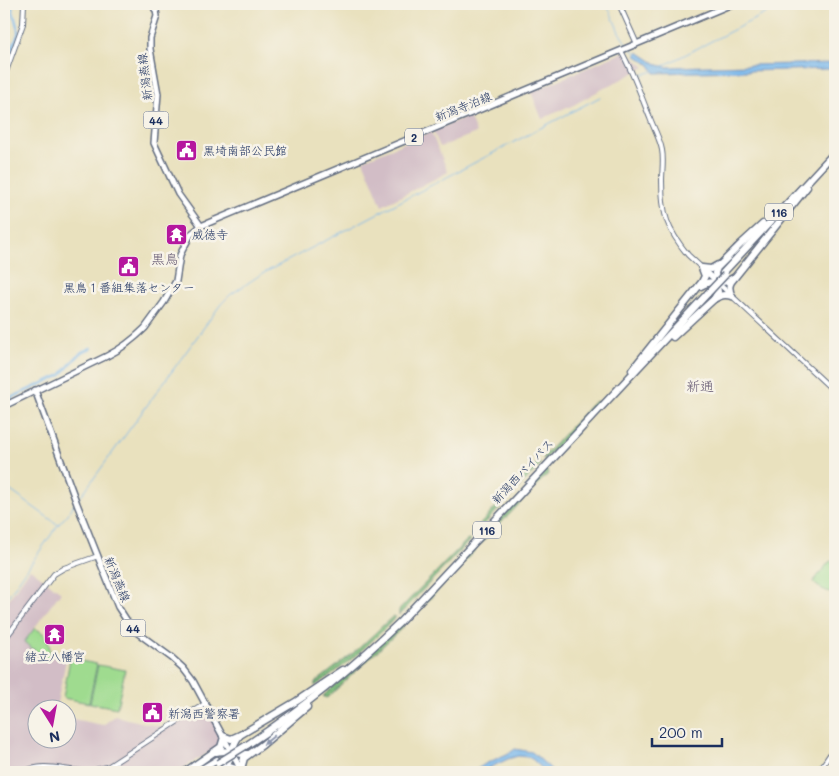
<svg xmlns="http://www.w3.org/2000/svg" width="839" height="776" font-family="Mali,'Klee One',sans-serif">
<style>
.industrial{fill:#d2bdc6}
.green{fill:#9fdb8f;stroke:#5d8576}
.forest{fill:#7fbb7a;stroke:#4d756c}
.water{fill:#77b6eb;stroke:#4972a4}
.lines{fill:none;stroke-linecap:round;stroke-linejoin:round}
.stream{stroke:#77b6eb;stroke-width:1}
.canal{stroke:#77b6eb;stroke-width:2.5}
.secondary-casing{stroke:#636d80;stroke-width:6}
.primary-casing{stroke:#636d80;stroke-width:8}
.highway-casing{stroke:#636d80;stroke-width:9}
.secondary{stroke:#fff;stroke-width:4}
.primary{stroke:#fff;stroke-width:5}
.highway{stroke:#fff;stroke-width:6}
.highway-bridge-casing{stroke:#636d80;stroke-width:9;stroke-linecap:butt}
.highway-bridge{stroke:#fff;stroke-width:6}
.oneway{fill:#8d97ae}
.labels{text-anchor:middle;dominant-baseline:central;stroke-width:5;stroke-linejoin:round;paint-order:stroke}
.shield{fill:#f7f3e8;stroke:#5d6a87;stroke-width:1}
.shield-label{font-size:11px;font-weight:bold;fill:#1b2f5e}
.street-label{font-size:12px;fill:#1b2f5e;stroke:#f7f3e8}
.poi-label{font-size:12px;fill:#1b2f5e;stroke:#f7f3e8;text-anchor:start}
.neighbourhood-label{font-size:14px;fill:#675b74;stroke:#f7f3e8}
</style>
<rect width="100%" height="100%" fill="#f7f3e8"/>
<filter id="ink" filterUnits="userSpaceOnUse"><feTurbulence type="fractalNoise" baseFrequency=".02" numOctaves="2"/><feDisplacementMap in="SourceGraphic" scale="10" xChannelSelector="R" yChannelSelector="G"/><feConvolveMatrix kernelMatrix="1 2 1 2 8 2 1 2 1" color-interpolation-filters="sRGB"/></filter>
<filter id="wash" filterUnits="userSpaceOnUse"><feTurbulence type="fractalNoise" baseFrequency=".0096" numOctaves="4" result="noise"/><feDisplacementMap in="SourceGraphic" scale="20" xChannelSelector="R" yChannelSelector="G"/><feGaussianBlur stdDeviation="1.12" result="paint"/><feColorMatrix in="noise" values="0 0 0 0 0 0 0 0 0 0 0 0 0 0 0 0 0 1.4 0 .05"/><feComposite in="paint" operator="in"/></filter>
<g filter="url(#wash)">
<rect width="100%" height="100%" fill="#e9e1be"/>
<g class="industrial">
<polygon points="626,51 645,67 593,94 570,107 567,107 542,119 531,92"/>
<polygon points="469,116 476,133 440,147 433,131"/>
<polygon points="431,132 448,172 382,206 363,160"/>
<polygon points="30,569 61,592 24,642 46,659 50,660 51,653 67,656 56,708 38,708 38,738 68,738 68,718 103,725 115,716 166,728 201,709 213,715 223,744 176,772 4,772 4,606"/>
</g>
<g class="green">
<path d="M 831,561 L 835,564 L 835,594 C 827,591 819,589 813,582 L 829,562 Z"/>
<path d="M 35,628 C 38,630 42,632 45,635 C 50,641 52,655 47,661 L 46,659 L 24,642 Z"/>
<polygon points="70,659 97,664 89,703 63,698"/>
<polygon points="98,665 125,670 117,708 90,703"/>
</g>
<g class="forest">
<polygon points="597,401 598,402 596,406 544,460 543,459 544,456 593,403"/>
<polygon points="537,463 541,464 472,537 471,534"/>
<polygon points="547,469 548,474 539,483 485,540 482,543 478,543"/>
<polygon points="468,539 470,540 399,615 399,610 402,607"/>
<polygon points="476,545 476,549 410,620 407,621 405,620"/>
<path d="M 393,616 L 396,617 C 372,642 345,667 315,686 L 315,683 L 357,650 Z"/>
<polygon points="402,623 403,625 402,628 328,697 326,698 323,696"/>
</g>
<g class="water">
<polygon points="638,52 658,65 667,67 835,63 835,69 655,73 650,65 635,55"/>
<polygon points="515,749 532,752 554,772 546,772 532,759 528,757 518,756 508,759 481,772 472,772 485,764 511,752"/>
</g>
<g class="lines">
<g class="stream">
<polyline points="607,4 619,32 627,45"/>
<polyline points="631,49 638,54"/>
<polyline points="663,66 784,4"/>
<polyline points="641,75 654,71"/>
<polyline points="4,486 57,524"/>
<polyline points="78,500 221,304 230,295 260,275 600,97"/>
<polyline points="4,602 58,525 68,514 75,503"/>
</g>
<g class="canal">
<polyline points="4,70 18,34 18,30 11,4"/>
<polyline points="4,401 61,375 74,360 82,352 91,348"/>
</g>
</g>
</g>
<g filter="url(#ink)">
<g class="lines">
<defs>
<g id="secondary">
<polyline points="619,4 637,44"/>
<path d="M 621,51 C 633,72 641,96 650,118 C 654,129 660,139 662,150 C 664,160 662,171 662,181 C 662,215 667,229 688,255 L 835,392"/>
<polyline points="4,77 23,24 24,4"/>
<polyline points="4,640 54,574 64,568 98,556"/>
<polyline points="194,710 203,710 210,714"/>
<polyline points="819,771 835,747"/>
<path d="M 23,772 C 45,762 59,770 82,771 C 91,772 100,769 109,766 L 206,703"/>
</g>
<g id="primary">
<polyline points="152,4 156,11 157,16 150,38 150,49 158,94 154,143 178,194 201,226"/>
<polyline points="35,390 77,504 118,607 129,624 135,631 172,658 183,668 193,681 241,770"/>
<path d="M 4,406 L 107,356 C 121,349 134,339 145,328 L 164,302 L 176,281 L 180,255 L 184,247 L 191,234 L 201,226 L 732,4"/>
</g>
<g id="highway">
<polyline points="723,273 835,152"/>
<path d="M 701,286 C 711,278 723,286 733,278"/>
<path d="M 732,296 C 729,291 728,287 731,282 L 807,187"/>
<polyline points="714,299 718,292 715,273 717,268 741,244 763,224"/>
<path d="M 673,337 L 714,299 C 721,295 724,294 732,296"/>
<polyline points="632,370 702,282 705,276 702,268 711,269 718,265"/>
<polyline points="223,736 231,739 240,735 297,701 343,670"/>
<path d="M 247,745 C 302,709 352,668 400,622 L 708,293"/>
<path d="M 216,752 C 227,749 237,755 248,754"/>
<path d="M 223,769 C 234,758 230,747 239,736"/>
<polyline points="241,769 244,758 262,745 307,707"/>
<polyline points="185,772 221,747 224,737"/>
<polyline points="197,772 217,760"/>
<polyline points="217,772 230,767 242,771"/>
</g>
</defs>
<use href="#secondary" class="secondary-casing"/>
<use href="#primary" class="primary-casing"/>
<use href="#highway" class="highway-casing"/>
<use href="#secondary" class="secondary"/>
<use href="#primary" class="primary"/>
<use href="#highway" class="highway"/>
<defs>
<g id="highway-bridge">
<polyline points="708,293 725,275"/>
<polyline points="218,763 247,745"/>
</g>
</defs>
<use href="#highway-bridge" class="highway-bridge-casing"/>
<use href="#highway-bridge" class="highway-bridge"/>
</g>
<defs><path id="oneway-solid" d="M-6-.8H1V-3.2L6.5 0L1 3.2V.8H-6Z" transform="scale(1.25)"/></defs>
<use class="oneway" href="#oneway-solid" transform="translate(269 740) rotate(141)"/>
</g>
<defs>
<symbol id="civic-square" viewBox="-11 -11 22 22"><rect x="-9" y="-9" width="18" height="18" rx="4" fill="#b5179e" stroke="#f7f3e8"/><path d="M-.6-6.5H3V-4.5H.6V-3L4-1V1h2V6H-6V1h2V-1L-.6-3ZM-1.2 2.5V6h2.4V2.5Z" fill="#fff"/></symbol>
<symbol id="temple-square" viewBox="-11 -11 22 22"><rect x="-9" y="-9" width="18" height="18" rx="4" fill="#b5179e" stroke="#f7f3e8"/><path d="M0-6L5-2H3V0L6.5 2.5H4V6H1.5V3h-3V6H-4V2.5H-6.5L-3 0V-2H-5Z" fill="#fff"/></symbol>
</defs>
<g fill-rule="evenodd">
<use href="#civic-square" x="174" y="138" width="25" height="25"/>
<use href="#temple-square" x="164" y="222" width="25" height="25"/>
<use href="#civic-square" x="116" y="254" width="25" height="25"/>
<use href="#temple-square" x="42" y="622" width="25" height="25"/>
<use href="#civic-square" x="140" y="700" width="25" height="25"/>
</g>
<g class="labels">
<g class="shield">
<rect x="143.5" y="111.5" width="25" height="17" rx="4"/>
<rect x="405" y="128.5" width="18" height="17" rx="4"/>
<rect x="765" y="203.5" width="28" height="17" rx="4"/>
<rect x="473" y="521.5" width="28" height="17" rx="4"/>
<rect x="120.5" y="619.5" width="25" height="17" rx="4"/>
</g>
<g class="shield-label">
<text x="156" y="120">44</text>
<text x="414" y="137">2</text>
<text x="779" y="212">116</text>
<text x="487" y="530">116</text>
<text x="133" y="628">44</text>
</g>
<g class="street-label">
<text transform="translate(144 77) rotate(-97)">新潟燕線</text>
<text transform="translate(463 106) rotate(-22)">新潟寺泊線</text>
<text transform="translate(522 471) rotate(-47)">新潟西バイパス</text>
<text transform="translate(118 579) rotate(67)">新潟燕線</text>
</g>
<g class="poi-label">
<text x="203" y="150">黒埼南部公民館</text>
<text x="192" y="234">威徳寺</text>
<text x="129" y="287" text-anchor="middle">黒鳥１番組集落センター</text>
<text x="55" y="656" text-anchor="middle">緒立八幡宮</text>
<text x="168" y="713">新潟西警察署</text>
</g>
<g class="neighbourhood-label">
<text x="165" y="258">黒鳥</text>
<text x="700" y="385">新通</text>
</g>
</g>
<rect width="839" height="776" fill="none" stroke="#f7f3e8" stroke-width="20"/>
<g transform="translate(52 724) rotate(169)"><circle r="24" fill="#f7f3e8" stroke="#9fa5b1"/>
<path d="M0-4L9 19L0 12L-9 19Z" fill="#b5179e"/>
<text y="-8" font-size="14" font-weight="bold" text-anchor="middle" fill="#1b2f5e">N</text>
</g>
<path d="M652 738v8h70v-8" fill="none" stroke="#1b2f5e" stroke-width="2.5"/>
<text x="659" y="738" font-size="15" fill="#1b2f5e" stroke="#f7f3e8" stroke-width="4" paint-order="stroke">200 m</text>
</svg>
